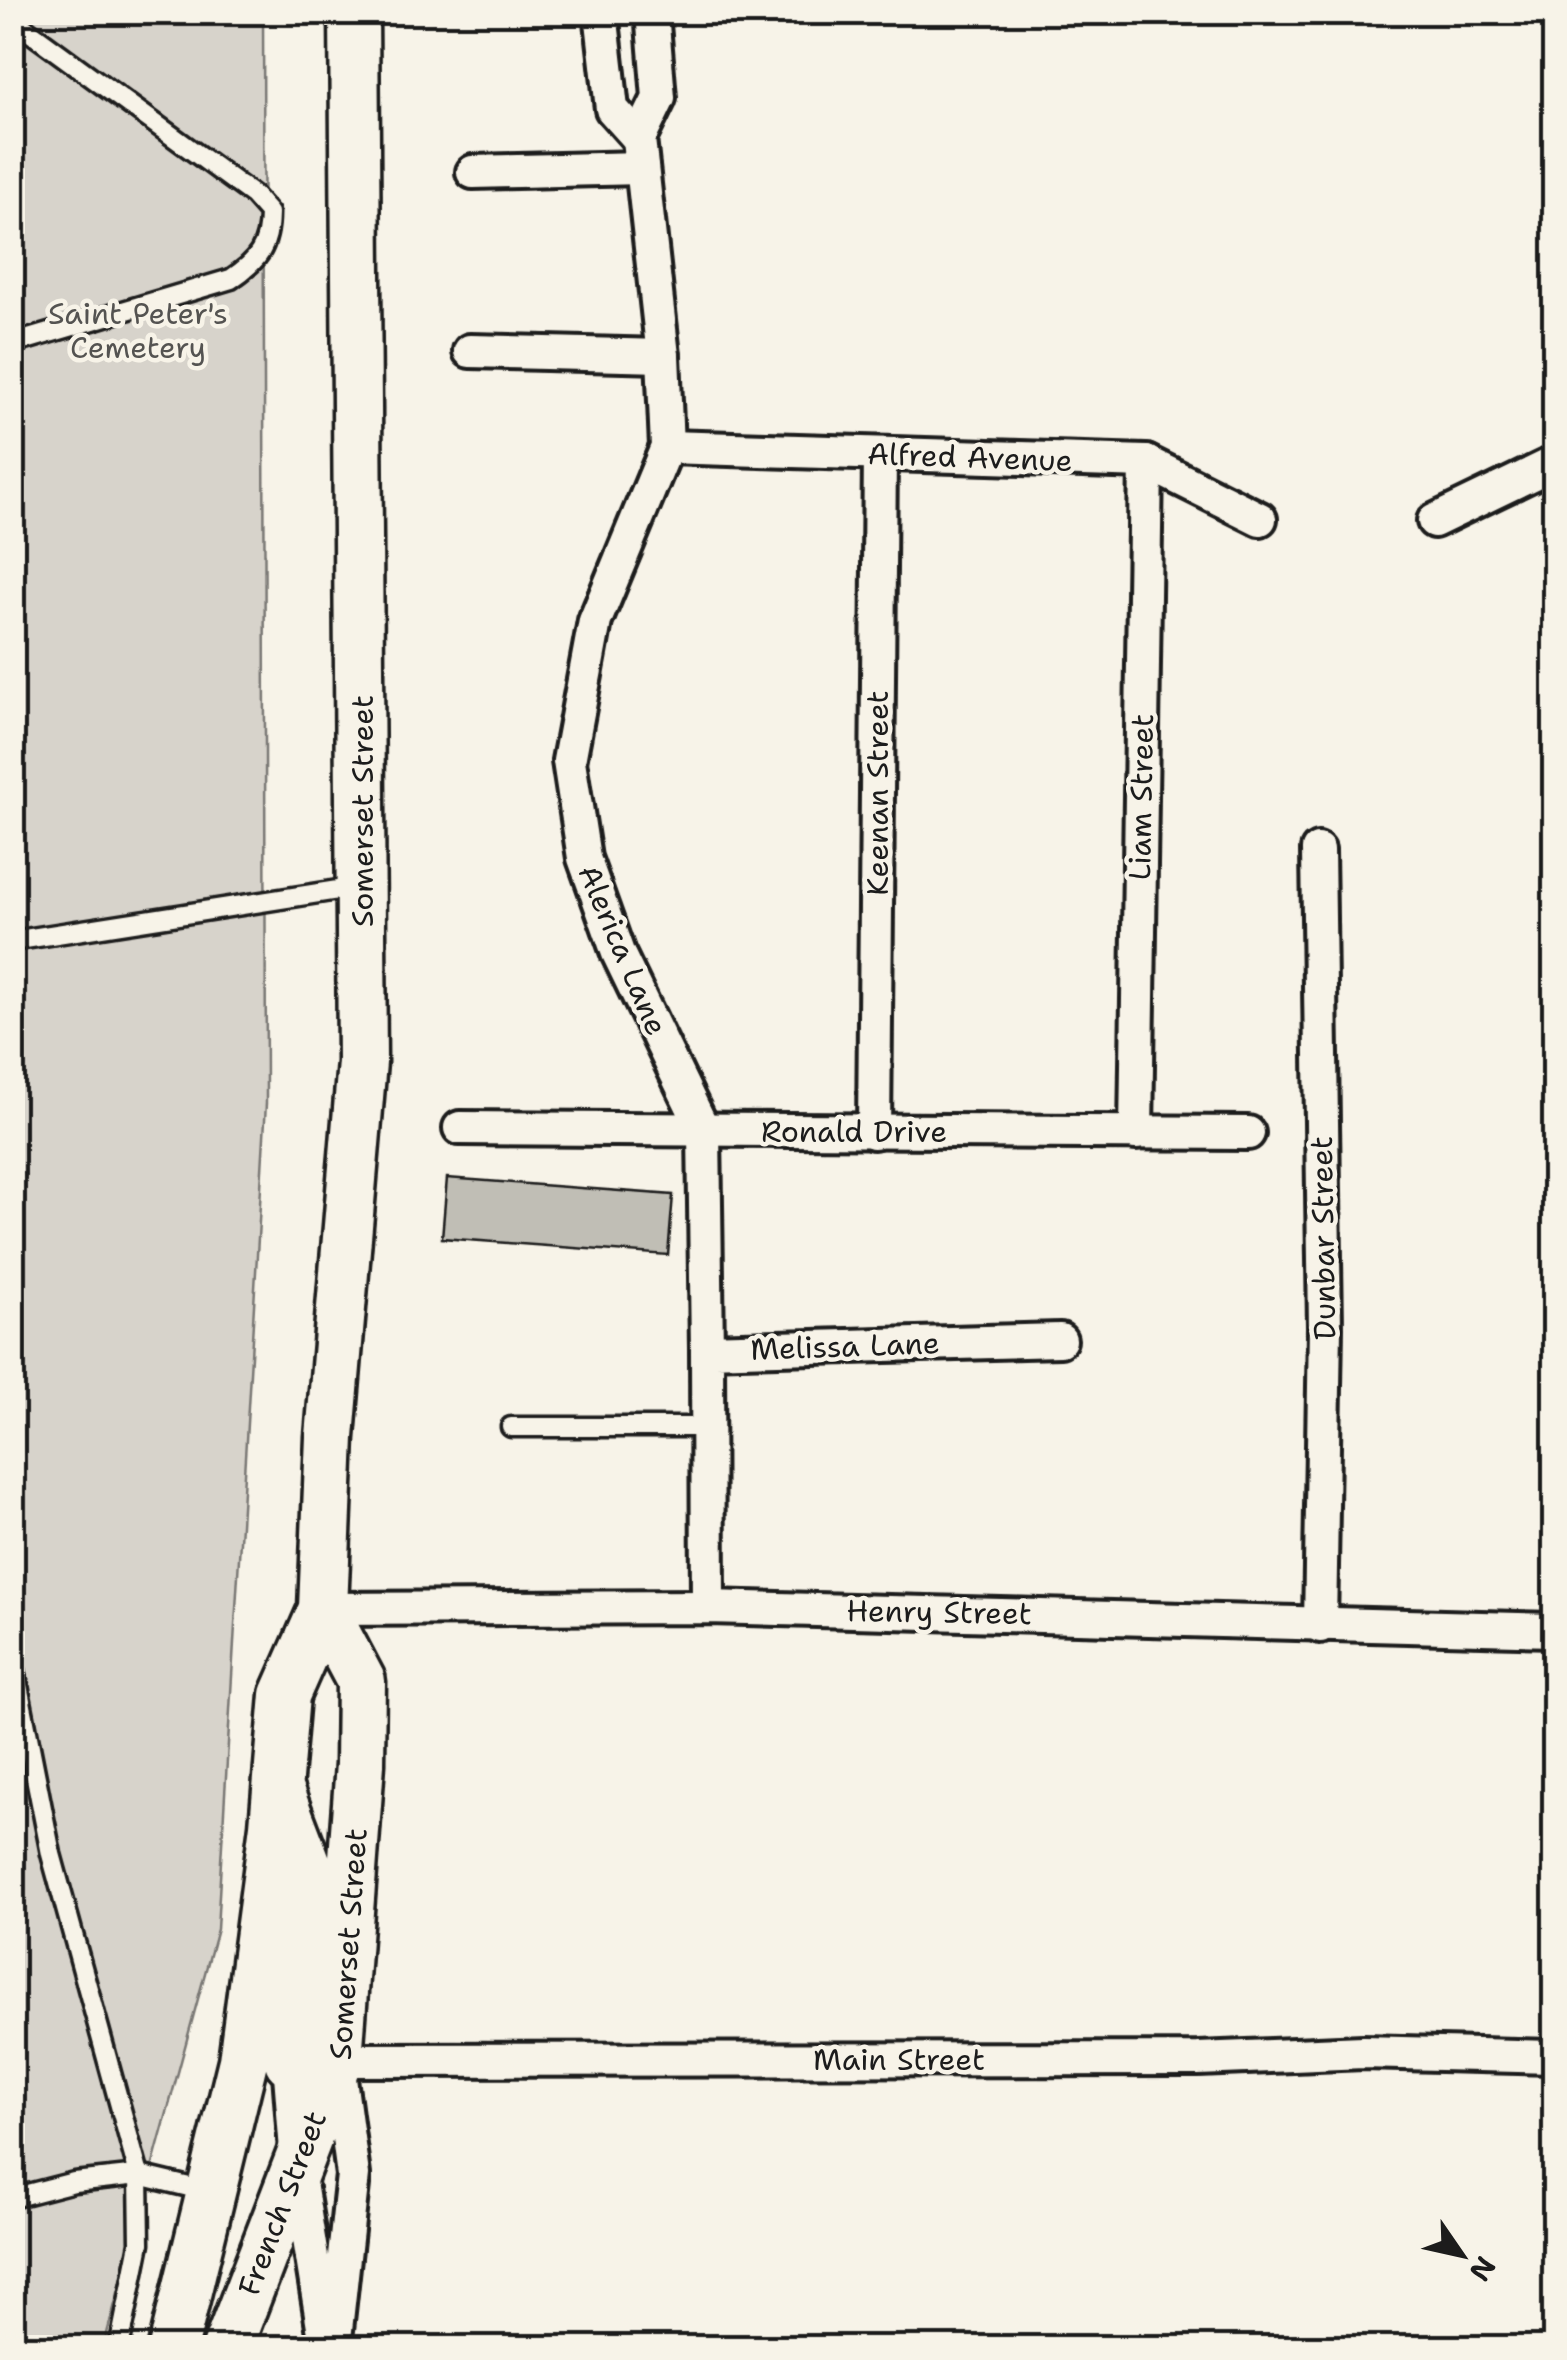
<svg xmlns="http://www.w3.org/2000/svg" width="1567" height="2360" font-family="'Shantell Sans',sans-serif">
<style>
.green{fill:#d7d3cb;stroke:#7a7874;stroke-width:2.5}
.building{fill:#c0beb5;stroke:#1c1c1c;stroke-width:2.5}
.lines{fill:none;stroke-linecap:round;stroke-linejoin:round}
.lane-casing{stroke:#1c1c1c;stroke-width:25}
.street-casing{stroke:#1c1c1c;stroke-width:40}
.secondary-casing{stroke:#1c1c1c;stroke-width:55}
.lane{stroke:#f7f3e8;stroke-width:18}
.street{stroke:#f7f3e8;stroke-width:32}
.secondary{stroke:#f7f3e8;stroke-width:48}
.labels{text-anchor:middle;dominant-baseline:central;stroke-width:9;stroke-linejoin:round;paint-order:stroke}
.park-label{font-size:30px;fill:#545351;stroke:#f7f3e8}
.street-label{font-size:30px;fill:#1c1c1c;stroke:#f7f3e8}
</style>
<rect width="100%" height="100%" fill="#f7f3e8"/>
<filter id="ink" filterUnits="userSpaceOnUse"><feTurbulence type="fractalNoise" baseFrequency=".01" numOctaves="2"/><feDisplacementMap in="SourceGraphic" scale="20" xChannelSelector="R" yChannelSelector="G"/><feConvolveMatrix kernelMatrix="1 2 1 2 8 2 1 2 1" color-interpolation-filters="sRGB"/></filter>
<g filter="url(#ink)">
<polygon class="green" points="12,13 263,13 266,1103 217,1929 103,2348 12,2347"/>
<polygon class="building" points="447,1178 673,1195 668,1255 442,1238"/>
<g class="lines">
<defs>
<g id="lane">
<path d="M 12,19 L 253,195 L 269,213 C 269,247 258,261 231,279 L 12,344"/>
<polyline points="12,941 357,887"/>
<polyline points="511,1427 708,1427"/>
<polyline points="12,1655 51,1854 139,2175 210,2192"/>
<polyline points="12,2198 74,2182 139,2175 140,2243 119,2348"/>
</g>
<g id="street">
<polyline points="601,12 612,109 639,139"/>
<polyline points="652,12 659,98 639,139 663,356 667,447 595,621 569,761 584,858 618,953 704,1131 707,1350"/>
<polyline points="473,172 642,168"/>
<polyline points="470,351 663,356"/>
<polyline points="667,447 1146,462 1260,519"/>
<polyline points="1434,521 1554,463"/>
<polyline points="1318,850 1325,1327 1320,1626"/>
<polyline points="460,1128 1248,1133"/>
<polyline points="874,1132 880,454"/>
<polyline points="1136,1133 1146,462"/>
<polyline points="708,1607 707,1350 1060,1340"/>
<polyline points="323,1609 708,1607 1554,1630"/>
<polyline points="318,2060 1198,2059 1363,2052 1554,2057"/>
<polyline points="289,2061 297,2164 325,2339"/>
<polyline points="334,2348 353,2175 338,2064"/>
</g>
<g id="secondary">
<polyline points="280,1794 309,1870 301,1983 289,2061"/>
<polyline points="173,2348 243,2061 274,1826 285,1695 323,1609 330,1437 362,1062 354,12"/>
<polyline points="227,2348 338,2059 360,1764 361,1681 323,1609"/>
</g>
</defs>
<use href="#lane" class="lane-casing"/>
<use href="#street" class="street-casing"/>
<use href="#secondary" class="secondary-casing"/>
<use href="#lane" class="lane"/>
<use href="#street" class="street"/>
<use href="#secondary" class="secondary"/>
</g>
</g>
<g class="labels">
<g class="park-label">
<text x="138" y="313">Saint Peter's<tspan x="138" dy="34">Cemetery</tspan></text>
</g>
<g class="street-label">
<text transform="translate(970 457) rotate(2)">Alfred Avenue</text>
<text transform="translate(877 793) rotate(-90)">Keenan Street</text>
<text transform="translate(1141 797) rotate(-89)">Liam Street</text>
<text transform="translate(362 811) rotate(-90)">Somerset Street</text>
<text transform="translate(623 950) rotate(67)">Alerica Lane</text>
<text x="854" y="1131">Ronald Drive</text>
<text transform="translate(1323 1238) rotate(-91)">Dunbar Street</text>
<text transform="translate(845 1346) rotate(-2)">Melissa Lane</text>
<text transform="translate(939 1612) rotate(1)">Henry Street</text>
<text transform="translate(348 1944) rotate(-86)">Somerset Street</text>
<text x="899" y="2059">Main Street</text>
<text transform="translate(282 2203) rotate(-69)">French Street</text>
</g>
</g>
<rect width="1567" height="2360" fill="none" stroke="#f7f3e8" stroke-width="50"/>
<rect x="25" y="25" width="1517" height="2310" fill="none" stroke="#1c1c1c" stroke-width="4" filter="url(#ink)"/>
<g transform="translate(1462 2255) rotate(124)" stroke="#f7f3e8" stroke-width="8" paint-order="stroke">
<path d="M0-8L18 38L0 25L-18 38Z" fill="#1c1c1c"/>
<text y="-15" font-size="28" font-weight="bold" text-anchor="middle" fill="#1c1c1c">N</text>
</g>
</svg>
